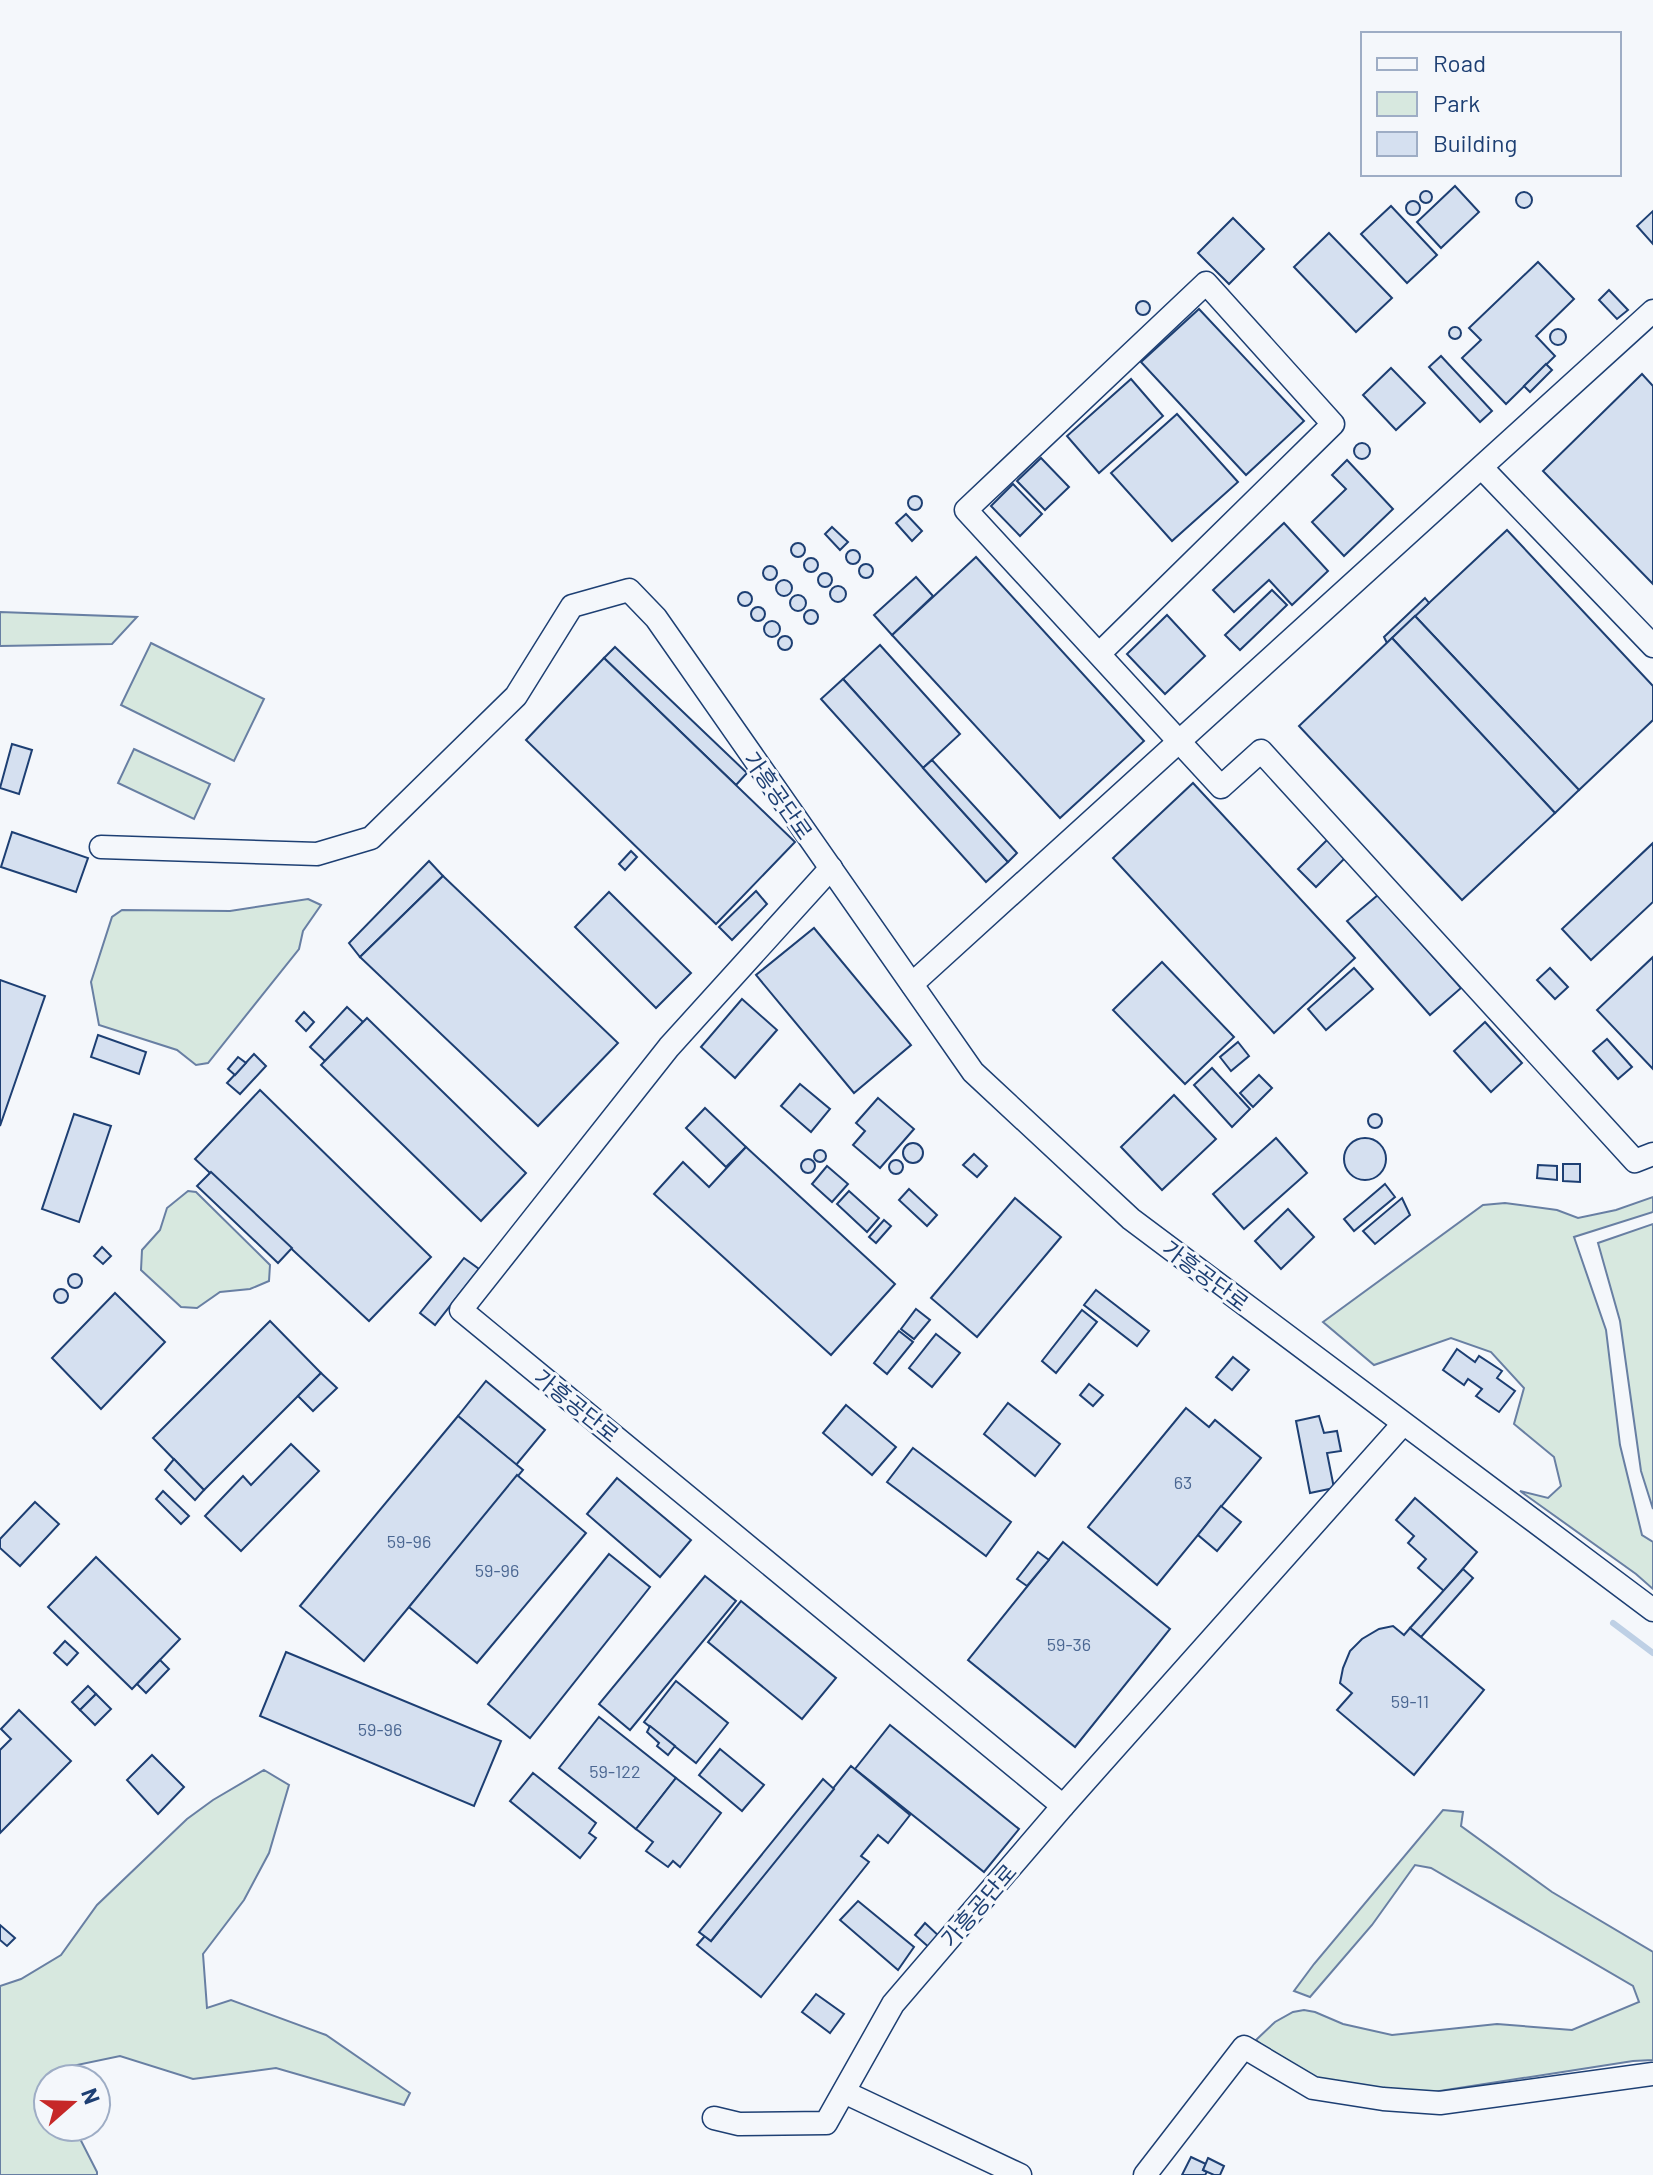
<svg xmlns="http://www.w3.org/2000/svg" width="1653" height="2175" font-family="Barlow,'Noto Sans KR',sans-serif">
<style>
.green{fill:#d7e8df;stroke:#687fa3;stroke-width:2}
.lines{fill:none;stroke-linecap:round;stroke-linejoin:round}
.stream{stroke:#bed0e5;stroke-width:6}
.building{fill:#d5e0f0;stroke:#1d3f73;stroke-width:2}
.minor-casing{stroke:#1d3f73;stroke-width:25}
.minor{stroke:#f4f7fb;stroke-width:22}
.labels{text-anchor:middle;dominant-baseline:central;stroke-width:6;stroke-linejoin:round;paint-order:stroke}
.number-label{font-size:18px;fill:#4b6792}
.street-label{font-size:22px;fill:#1d3f73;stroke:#f4f7fb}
</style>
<rect width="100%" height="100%" fill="#f4f7fb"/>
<g class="green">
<polygon points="0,612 137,617 112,644 0,646"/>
<polygon points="151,643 264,699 234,761 121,705"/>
<polygon points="134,749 210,784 194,819 118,783"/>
<polygon points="308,899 321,905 303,931 299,949 208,1063 196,1065 177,1050 99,1025 91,982 112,917 122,910 230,911"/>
<polygon points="188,1191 196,1192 270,1265 269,1281 250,1289 220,1292 197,1308 181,1307 141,1270 142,1250 160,1230 167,1208"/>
<polygon points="1653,1197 1653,1212 1574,1237 1606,1330 1620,1445 1642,1535 1653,1542 1653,1589 1636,1574 1520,1491 1548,1498 1561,1486 1554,1457 1514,1424 1524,1388 1491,1352 1451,1338 1374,1365 1323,1322 1483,1205 1505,1203 1557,1210 1578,1218 1616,1210"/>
<polygon points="1653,1224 1653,1509 1641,1471 1620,1321 1598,1243"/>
<polygon points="264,1770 289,1785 269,1853 244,1900 203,1954 207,2008 231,2000 326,2035 410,2093 404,2105 276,2068 193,2079 120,2056 72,2066 71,2079 48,2079 48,2127 74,2127 97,2172 97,2175 0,2175 0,1986 21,1979 61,1955 97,1905 187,1819 213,1800"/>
<polygon points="1443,1810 1463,1812 1461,1826 1552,1892 1653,1952 1653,2060 1633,2061 1414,2095 1296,2076 1256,2040 1275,2022 1293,2012 1304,2010 1315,2012 1343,2024 1392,2035 1497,2024 1572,2030 1639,2002 1633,1986 1431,1868 1415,1865 1372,1925 1310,1997 1294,1991 1314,1964"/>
</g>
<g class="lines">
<polyline class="stream" points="1613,1623 1653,1653"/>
</g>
<g class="building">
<polygon points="1455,186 1479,212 1441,248 1417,222"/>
<circle cx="1426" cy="197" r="6"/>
<circle cx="1524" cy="200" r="8"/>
<circle cx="1413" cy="208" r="7"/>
<polygon points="1391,206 1437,255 1407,283 1361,234"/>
<polygon points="1653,211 1653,244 1637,226"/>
<polygon points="1233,218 1264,249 1229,284 1198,253"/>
<polygon points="1329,233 1392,298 1356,332 1294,267"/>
<polygon points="1538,262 1574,299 1536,336 1555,356 1506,404 1462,358 1481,340 1469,328"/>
<polygon points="1609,290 1628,310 1617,319 1599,300"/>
<circle cx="1143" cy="308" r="7"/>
<polygon points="1199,309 1304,421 1246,475 1141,362"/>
<circle cx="1455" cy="333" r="6"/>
<circle cx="1558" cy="337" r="8"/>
<polygon points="1441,356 1492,411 1480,422 1429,367"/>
<polygon points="1546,364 1552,370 1530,392 1524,386"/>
<polygon points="1391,368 1425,403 1396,430 1363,395"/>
<polygon points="1642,374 1653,386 1653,584 1543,471"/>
<polygon points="1131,379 1163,416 1099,473 1067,436"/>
<polygon points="1177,414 1238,482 1172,541 1111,473"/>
<circle cx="1362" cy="451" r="8"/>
<polygon points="1041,458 1069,487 1045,510 1017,481"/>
<polygon points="1347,460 1393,509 1344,556 1312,522 1346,489 1332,475"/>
<polygon points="1013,484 1042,514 1020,536 991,506"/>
<circle cx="915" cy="503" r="7"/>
<polygon points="906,514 922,531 912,541 896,523"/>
<polygon points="1284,523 1328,571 1292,605 1269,580 1234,612 1213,590"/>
<polygon points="832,527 848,542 840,550 825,534"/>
<polygon points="1507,530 1653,686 1653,720 1579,790 1415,616"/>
<circle cx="798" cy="550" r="7"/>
<circle cx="853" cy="557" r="7"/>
<polygon points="976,557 1144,741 1060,818 892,635"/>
<circle cx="811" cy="565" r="7"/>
<circle cx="866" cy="571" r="7"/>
<circle cx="770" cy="573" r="7"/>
<circle cx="825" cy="580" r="7"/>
<polygon points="916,577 933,596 892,635 874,615"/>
<circle cx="784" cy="588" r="8"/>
<circle cx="838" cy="594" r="8"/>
<polygon points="1272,590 1287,605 1240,650 1225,635"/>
<circle cx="745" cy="599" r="7"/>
<circle cx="798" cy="603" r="8"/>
<polygon points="1425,598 1429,603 1387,643 1384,637"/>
<circle cx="758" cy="614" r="7"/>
<circle cx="811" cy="617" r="7"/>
<polygon points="1167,615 1205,656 1165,694 1127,654"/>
<polygon points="1415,616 1579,790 1555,813 1392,638"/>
<circle cx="772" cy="629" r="8"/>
<circle cx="785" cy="643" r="7"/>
<polygon points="1392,638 1555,813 1462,900 1299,726"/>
<polygon points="880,645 960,734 923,768 843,679"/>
<polygon points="615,647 747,773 736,785 604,658"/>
<polygon points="604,658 795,842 716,924 526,740"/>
<polygon points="843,679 1008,862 986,882 821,699"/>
<polygon points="12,744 32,750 19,794 0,788"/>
<polygon points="932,760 1017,853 1008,862 923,768"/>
<polygon points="1193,783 1355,958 1274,1033 1113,858"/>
<polygon points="12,832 88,858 76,892 1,867"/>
<polygon points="1329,838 1346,857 1316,887 1298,869"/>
<polygon points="1653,843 1653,902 1591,960 1562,929"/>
<polygon points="631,851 637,857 625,870 619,864"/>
<polygon points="429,861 443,876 360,957 349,943"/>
<polygon points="443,876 618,1043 538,1126 360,957"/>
<polygon points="756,891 767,904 732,940 719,927"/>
<polygon points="609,892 691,973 656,1008 575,927"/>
<polygon points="1378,895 1461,988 1430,1015 1347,921"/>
<polygon points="814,928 911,1045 854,1093 756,975"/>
<polygon points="1653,957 1653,1069 1597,1010"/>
<polygon points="1162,962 1234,1037 1185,1084 1113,1010"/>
<polygon points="1354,968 1373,989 1326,1030 1308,1009"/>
<polygon points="1550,968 1568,987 1555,999 1537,980"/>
<polygon points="0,980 45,996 0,1126"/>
<polygon points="742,999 777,1030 735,1078 701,1047"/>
<polygon points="347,1007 363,1022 325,1061 310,1047"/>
<polygon points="304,1012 314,1022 306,1031 296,1021"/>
<polygon points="367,1018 526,1173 481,1221 321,1065"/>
<polygon points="1485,1022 1522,1063 1491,1092 1454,1051"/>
<polygon points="98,1035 146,1052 139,1074 91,1057"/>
<polygon points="1607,1039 1632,1067 1618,1079 1593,1051"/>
<polygon points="1238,1042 1249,1056 1231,1071 1220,1057"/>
<polygon points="254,1054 266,1066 240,1094 227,1083"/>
<polygon points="238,1057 246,1063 235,1075 228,1069"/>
<polygon points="1212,1068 1250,1109 1232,1127 1194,1085"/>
<polygon points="1259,1075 1272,1088 1253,1107 1240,1093"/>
<polygon points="800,1084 830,1109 811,1132 781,1106"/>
<polygon points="260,1090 431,1257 369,1321 195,1159"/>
<polygon points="1174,1095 1216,1139 1162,1190 1121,1147"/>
<polygon points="878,1098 914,1129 880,1168 853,1145 865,1131 856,1123"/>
<polygon points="705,1108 746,1147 726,1167 686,1128"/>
<circle cx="1375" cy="1121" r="7"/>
<polygon points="74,1114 111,1126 79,1222 42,1209"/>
<circle cx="1365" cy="1159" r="21"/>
<polygon points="1276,1138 1307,1173 1244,1229 1213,1194"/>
<circle cx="913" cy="1153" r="10"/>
<polygon points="746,1147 895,1284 831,1355 654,1194 683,1162 709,1187"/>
<circle cx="820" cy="1156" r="6"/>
<polygon points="974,1154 987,1166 977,1177 963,1165"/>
<circle cx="808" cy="1166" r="7"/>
<circle cx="896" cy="1167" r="7"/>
<polygon points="1563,1164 1580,1164 1580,1182 1563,1181"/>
<polygon points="1538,1165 1557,1166 1557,1180 1537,1178"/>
<polygon points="827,1166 848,1184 832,1202 812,1184"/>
<polygon points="211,1172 292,1248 278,1263 197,1186"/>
<polygon points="1385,1184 1395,1197 1354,1231 1344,1219"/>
<polygon points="909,1189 937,1215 927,1226 899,1200"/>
<polygon points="849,1191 879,1218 867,1232 837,1204"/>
<polygon points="1015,1198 1061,1237 977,1337 931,1298"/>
<polygon points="1402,1198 1410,1215 1375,1244 1363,1231"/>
<polygon points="1288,1209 1314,1237 1281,1269 1255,1241"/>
<polygon points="884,1220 891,1226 876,1243 869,1237"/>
<polygon points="102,1247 111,1256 103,1264 94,1256"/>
<polygon points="464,1258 479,1269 435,1325 420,1313"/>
<circle cx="75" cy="1281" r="7"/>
<circle cx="61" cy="1296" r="7"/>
<polygon points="1096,1290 1149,1331 1137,1346 1084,1305"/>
<polygon points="115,1293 165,1342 101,1409 52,1358"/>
<polygon points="916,1309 930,1320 914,1339 901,1329"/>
<polygon points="1082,1310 1097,1322 1056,1373 1042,1361"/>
<polygon points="270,1321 321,1373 204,1490 153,1438"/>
<polygon points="899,1331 913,1342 887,1374 874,1363"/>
<polygon points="936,1334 960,1353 932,1387 909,1368"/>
<polygon points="1457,1349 1475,1362 1479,1356 1502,1371 1497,1378 1515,1391 1499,1412 1476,1396 1482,1389 1468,1379 1464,1385 1443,1370"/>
<polygon points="1233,1357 1249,1370 1232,1390 1216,1377"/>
<polygon points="321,1373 337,1388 313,1411 298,1396"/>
<polygon points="486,1381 545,1430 516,1465 458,1416"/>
<polygon points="1089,1384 1103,1395 1093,1406 1080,1395"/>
<polygon points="1008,1403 1060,1444 1035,1476 984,1434"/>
<polygon points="846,1405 896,1447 872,1475 823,1433"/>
<polygon points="1186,1408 1209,1427 1215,1420 1261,1458 1157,1585 1088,1527"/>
<polygon points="458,1416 523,1470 364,1661 300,1606"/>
<polygon points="1319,1416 1324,1433 1337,1431 1341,1451 1327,1453 1334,1488 1310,1493 1296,1421"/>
<polygon points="291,1444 319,1471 241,1551 205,1516 243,1476 251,1485"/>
<polygon points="913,1448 1011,1522 986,1556 887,1482"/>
<polygon points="174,1459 204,1490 195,1500 165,1470"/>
<polygon points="517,1475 586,1533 477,1663 409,1607"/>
<polygon points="617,1478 691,1540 660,1577 587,1514"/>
<polygon points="163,1491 189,1516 181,1524 156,1499"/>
<polygon points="1415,1498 1477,1552 1444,1591 1418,1568 1426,1559 1408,1543 1414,1536 1396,1520"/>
<polygon points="35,1502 59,1524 20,1566 0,1548 0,1539"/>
<polygon points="1221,1506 1241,1522 1217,1551 1198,1535"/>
<polygon points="1063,1542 1170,1629 1075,1747 968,1660"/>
<polygon points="1038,1552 1049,1560 1027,1586 1017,1579"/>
<polygon points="609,1554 650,1587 530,1738 488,1704"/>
<polygon points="96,1557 180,1639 132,1689 48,1607"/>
<polygon points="1463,1569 1473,1578 1421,1637 1410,1628"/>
<polygon points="705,1576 736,1601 630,1730 599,1704"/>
<polygon points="741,1601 836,1678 802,1719 708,1642"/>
<polygon points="1393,1626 1404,1635 1410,1628 1484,1690 1414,1775 1337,1710 1352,1693 1340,1683 1343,1668 1350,1651 1362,1639 1379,1629"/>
<polygon points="65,1641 78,1653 67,1665 54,1653"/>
<polygon points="286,1652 501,1741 474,1806 260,1716"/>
<polygon points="160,1660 169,1669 146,1693 137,1684"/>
<polygon points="676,1681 728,1723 696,1763 644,1722"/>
<polygon points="88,1686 96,1694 80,1710 72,1702"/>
<polygon points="96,1694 111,1709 95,1725 80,1710"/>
<polygon points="19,1710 71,1761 0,1833 0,1750 11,1739 1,1729"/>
<polygon points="599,1717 676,1778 636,1829 559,1768"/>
<polygon points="890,1725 1019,1829 984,1872 855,1769"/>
<polygon points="650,1726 675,1746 668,1755 657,1746 659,1743 647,1732"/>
<polygon points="720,1749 764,1785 742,1811 699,1775"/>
<polygon points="152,1755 184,1787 158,1814 127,1780"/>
<polygon points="851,1766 910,1815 888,1843 878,1835 861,1856 869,1862 761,1997 697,1945 705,1936 711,1941"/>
<polygon points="533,1773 596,1823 589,1833 596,1838 580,1858 510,1801"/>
<polygon points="676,1778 721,1813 680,1867 673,1861 668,1867 646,1851 653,1842 636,1829"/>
<polygon points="823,1779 834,1789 711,1941 699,1932"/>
<polygon points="858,1901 914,1947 898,1970 840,1920"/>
<polygon points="925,1923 941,1938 931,1949 915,1935"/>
<polygon points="0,1925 15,1938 7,1946 0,1940"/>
<polygon points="816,1994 844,2014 830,2033 802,2012"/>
<polygon points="1191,2157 1206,2164 1203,2170 1207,2172 1205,2175 1182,2175"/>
<polygon points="1208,2158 1224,2166 1220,2175 1214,2175 1203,2170"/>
</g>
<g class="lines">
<defs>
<g id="minor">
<polyline points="1482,468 1653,646"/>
<polyline points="1099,654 1333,424 1206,283 966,510 1221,787 1261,751 1635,1161 1653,1154"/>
<polyline points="101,847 317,854 371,838 516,696 572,606 629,590 656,618 973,1072 1131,1219 1653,1610"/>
<polyline points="831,868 669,1047 461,1310 1063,1806"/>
<polyline points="912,984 1653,311"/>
<polyline points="844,2092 1020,2175"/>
<polyline points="714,2118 739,2124 826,2123 893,2004 1063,1806 1403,1424"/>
<polyline points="1145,2175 1244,2047 1313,2088 1383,2099 1440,2103 1653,2074"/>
</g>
</defs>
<use href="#minor" class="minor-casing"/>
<use href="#minor" class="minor"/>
</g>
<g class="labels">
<g class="number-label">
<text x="1183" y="1482">63</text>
<text x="409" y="1541">59-96</text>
<text x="497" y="1570">59-96</text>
<text x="1069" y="1644">59-36</text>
<text x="1410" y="1701">59-11</text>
<text x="380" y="1729">59-96</text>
<text x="615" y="1771">59-122</text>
</g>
<g class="street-label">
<text transform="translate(779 795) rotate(55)">가흥공단로</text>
<text transform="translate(1206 1275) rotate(37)">가흥공단로</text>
<text transform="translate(577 1405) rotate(39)">가흥공단로</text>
<text transform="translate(978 1905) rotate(-49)">가흥공단로</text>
</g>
</g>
<rect x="1361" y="32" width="260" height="144" fill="#f4f7fb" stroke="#9eadc5" stroke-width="2"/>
<rect x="1377" y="58" width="40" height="12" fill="#f4f7fb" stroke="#9eadc5" stroke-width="2"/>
<text x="1433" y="72" font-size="24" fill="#1d3f73">Road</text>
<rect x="1377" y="92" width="40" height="24" fill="#d7e8df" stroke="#9eadc5" stroke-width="2"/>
<text x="1433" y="112" font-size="24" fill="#1d3f73">Park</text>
<rect x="1377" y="132" width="40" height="24" fill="#d5e0f0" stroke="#9eadc5" stroke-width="2"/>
<text x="1433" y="152" font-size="24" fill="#1d3f73">Building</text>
<g transform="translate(72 2103) rotate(70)"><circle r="38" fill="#f4f7fb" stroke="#9eadc5" stroke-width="2"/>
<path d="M0-6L14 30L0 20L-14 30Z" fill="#c62828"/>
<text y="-12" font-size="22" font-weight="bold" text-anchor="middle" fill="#1d3f73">N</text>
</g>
</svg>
